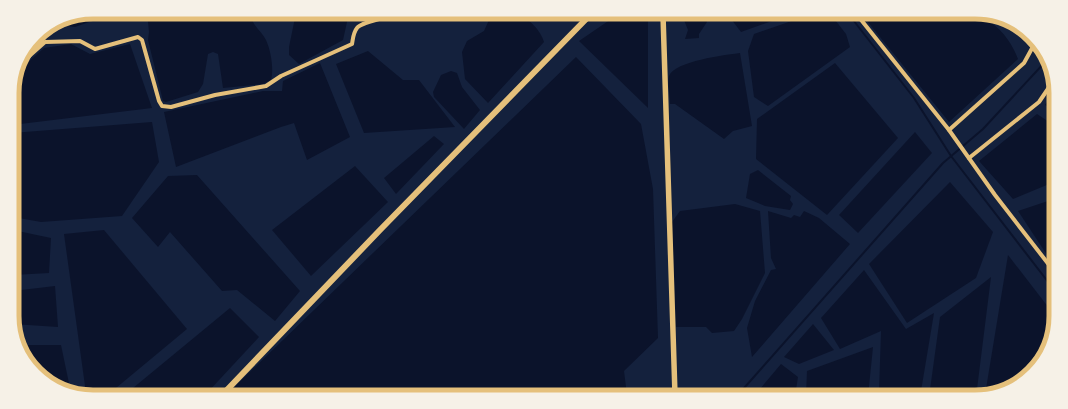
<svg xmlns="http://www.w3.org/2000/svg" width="1068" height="409" font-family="'Times New Roman',serif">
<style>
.water{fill:#0b132b}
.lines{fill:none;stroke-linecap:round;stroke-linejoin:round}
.stream{stroke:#0b132b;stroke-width:2}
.minor{stroke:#e5c07b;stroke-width:4}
.secondary{stroke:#e5c07b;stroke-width:5.5}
.primary{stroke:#e5c07b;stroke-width:6}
.rim{fill:none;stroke:#e5c07b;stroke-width:5}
</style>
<rect width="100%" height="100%" fill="#14213d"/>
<g class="water">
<polygon points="93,12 109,12 106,16 75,27 52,24 62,18"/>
<path d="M 147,12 L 250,13 C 252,26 261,30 266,40 C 271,51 274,69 271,80 L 263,84 L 223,88 L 218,54 L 213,52 L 208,54 L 203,84 L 198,92 L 166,102 L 163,101 L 148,40 L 149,32 Z"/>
<polygon points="296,13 349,13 343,40 299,64 289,55 289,47"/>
<path d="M 497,14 C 503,14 512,12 517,14 C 529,18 541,31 544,42 L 488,103 L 465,79 L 462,52 L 467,41 L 484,31 L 489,20 Z"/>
<polygon points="617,15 648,15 648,108 579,41"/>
<polygon points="682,15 704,15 707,22 699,34 699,38 685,39 688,30"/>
<polygon points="728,15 789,15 741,32"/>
<polygon points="809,15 832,16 846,34 850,47 768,106 754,97 748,51 754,34"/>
<path d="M 879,16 C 904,16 972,11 991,23 C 1004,31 1013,46 1018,59 L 949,122 L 867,21 Z"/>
<polygon points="71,44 90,54 130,44 152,108 12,125 12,88 16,73 44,48"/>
<polygon points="368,51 403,80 419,80 455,127 364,133 336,64"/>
<path d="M 740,53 L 752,126 L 733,131 L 724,139 L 675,104 L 670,104 C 670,96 667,83 669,76 C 675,61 725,55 740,53 Z"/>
<polygon points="576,57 641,124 653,189 658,338 624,371 627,395 228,393"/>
<polygon points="320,63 350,137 307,160 294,123 281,127 176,167 164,112 263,91 282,91 283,81"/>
<polygon points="835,63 898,138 827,215 756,159 757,119"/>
<polygon points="451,71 457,73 462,87 480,110 464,129 434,97 433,92 441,75"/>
<polygon points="1055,90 1055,110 1045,105"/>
<polygon points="1037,114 1055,126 1054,182 1013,199 979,161"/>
<polygon points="152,122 159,162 122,216 41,222 13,217 12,133"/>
<polygon points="915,132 932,153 858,233 839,215"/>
<polygon points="434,136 444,144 396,194 384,178"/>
<polygon points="355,166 388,202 311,276 272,230"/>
<polygon points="758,170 791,196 790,200 793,204 790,210 765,206 746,198 750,174"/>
<polygon points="197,175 300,291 275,321 237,290 222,291 170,232 158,247 132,218 168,176"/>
<polygon points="950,182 993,232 976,278 907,323 869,264"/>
<polygon points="1054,199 1053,264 1018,211"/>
<polygon points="735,204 760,211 765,273 742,319 734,331 712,333 706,327 676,327 672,222 680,211"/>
<polygon points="768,211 791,218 794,215 800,217 804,211 819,218 850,244 752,357 747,328 755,301 771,270 776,269 771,258"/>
<polygon points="13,230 51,238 49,273 13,275"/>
<polygon points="104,230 187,329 110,393 86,393 64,234"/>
<polygon points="1008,255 1052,312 1052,342 1024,380 985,395"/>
<polygon points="864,270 906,329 934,313 920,397 905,396 879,392 881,331 840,349 821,318"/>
<polygon points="991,277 976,397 929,397 940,317"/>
<polygon points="55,286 58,327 13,324 13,291"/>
<polygon points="230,308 259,337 207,393 127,393"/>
<polygon points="813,324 834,350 799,364 784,357"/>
<polygon points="20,345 61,345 71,393 67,393 32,369"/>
<polygon points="873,347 868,396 806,396 807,371"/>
<polygon points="781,364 798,377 795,396 754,396"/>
</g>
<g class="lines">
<g class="stream">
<polyline points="850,16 914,98 951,156 1052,287"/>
<polyline points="737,396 943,163 983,129 1046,61"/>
</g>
<g class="minor">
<polyline points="858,16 949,130 995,195 1053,270"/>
<path d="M 18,66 L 45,42 L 80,41 L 95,49 L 138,37 L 142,40 L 159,101 L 162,106 L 171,107 L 215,95 L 266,86 L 281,76 L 352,44 C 353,39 353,33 357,28 C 361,22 390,17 400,13"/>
<polyline points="949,130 1024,63 1036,41"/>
<polyline points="969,158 1039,102 1054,80"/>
</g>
<polyline class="secondary" points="663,15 675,395"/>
<polyline class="primary" points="224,393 380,230 591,14"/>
</g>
<path d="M0 0H1068V409H0ZM93 19H975A74 74 0 0 1 1049 93V316A74 74 0 0 1 975 390H93A74 74 0 0 1 19 316V93A74 74 0 0 1 93 19Z" fill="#f6f1e7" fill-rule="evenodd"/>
<path class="rim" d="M93 19H975A74 74 0 0 1 1049 93V316A74 74 0 0 1 975 390H93A74 74 0 0 1 19 316V93A74 74 0 0 1 93 19Z"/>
</svg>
